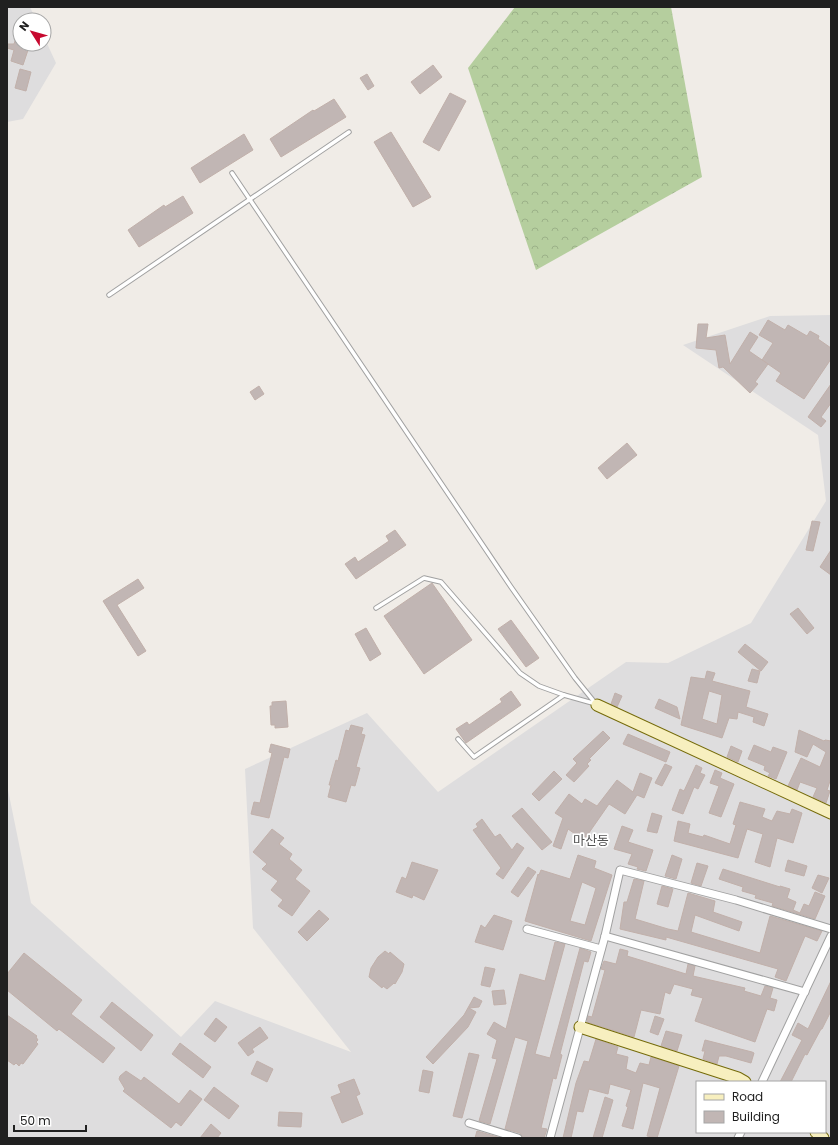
<svg xmlns="http://www.w3.org/2000/svg" width="838" height="1145" font-family="Poppins,'Noto Sans KR',sans-serif">
<style>
.residential{fill:#deddde;fill-rule:evenodd}
.forest{fill:url(#forest-crowns)}
.building{fill:#c1b6b4;stroke:#c1b0aa;fill-rule:evenodd}
.lines{fill:none;stroke-linecap:round;stroke-linejoin:round}
.lane-casing{stroke:#a1a1a1;stroke-width:5.5}
.street-casing{stroke:#a1a1a1;stroke-width:9}
.secondary-casing{stroke:#756b0a;stroke-width:13}
.lane{stroke:#fff;stroke-width:3.5}
.street{stroke:#fff;stroke-width:7}
.secondary{stroke:#f7efbf;stroke-width:11}
.labels{text-anchor:middle;dominant-baseline:central;stroke-width:3.5;stroke-linejoin:round;paint-order:stroke}
.quarter-label{font-size:13px;fill:#535353;stroke:#fff}
</style>
<defs>
<pattern id="forest-crowns" width="20" height="18" patternUnits="userSpaceOnUse"><rect width="20" height="18" fill="#b5ce9e"/><path d="M2 6a3 3 0 1 1 6 0M12 15a3 3 0 1 1 6 0" fill="none" stroke="#9bb188"/></pattern>
</defs>
<rect width="100%" height="100%" fill="#f0ece7"/>
<g class="residential">
<polygon points="7,7 30,7 36,20 20,20 20,44 44,44 44,37 56,63 23,119 7,122"/>
<path d="M 831,315 L 831,1138 L 7,1138 L 7,785 L 31,903 L 181,1037 L 215,1001 L 351,1052 L 253,928 L 245,769 L 367,713 L 438,792 L 626,662 L 668,663 L 751,623 L 826,501 L 818,435 L 683,345 L 770,316 ZM 697,1082 L 825,1082 L 825,1132 L 697,1132 Z"/>
</g>
<polygon class="forest" points="515,7 671,7 702,177 536,270 468,68"/>
<g class="building">
<polygon points="19,29 20,44 30,44 23,65 11,61 14,50 7,48 7,44 14,44"/>
<polygon points="433,65 442,77 420,94 411,82"/>
<polygon points="20,69 31,72 26,91 15,88"/>
<polygon points="367,74 374,86 368,90 360,78"/>
<polygon points="450,93 466,101 439,151 423,142"/>
<polygon points="334,99 346,117 281,157 270,139 313,110 314,111"/>
<polygon points="391,132 431,197 413,207 374,142"/>
<polygon points="244,134 253,150 200,183 191,168"/>
<polygon points="183,196 193,213 139,247 128,230 164,205 165,207"/>
<polygon points="768,320 785,330 788,325 807,336 810,331 819,336 818,339 831,348 831,359 804,399 776,381 781,373 762,360 773,343 759,335"/>
<polygon points="698,324 708,324 706,338 725,335 730,364 750,332 758,337 749,351 768,364 755,382 758,384 750,393 723,367 719,368 716,350 696,348"/>
<polygon points="831,384 831,403 821,417 826,421 821,427 808,417"/>
<polygon points="259,386 264,394 255,400 250,392"/>
<polygon points="627,443 637,455 607,479 598,468"/>
<polygon points="812,521 820,522 813,551 806,550"/>
<polygon points="395,530 406,545 356,579 345,564 355,557 358,562 389,541 386,536"/>
<polygon points="831,550 831,575 820,567"/>
<polygon points="138,579 144,588 117,605 146,651 138,656 103,601"/>
<polygon points="432,583 472,640 424,674 384,616"/>
<polygon points="798,608 814,628 807,634 790,614"/>
<polygon points="511,620 539,658 526,667 498,629"/>
<polygon points="366,628 381,654 370,661 355,634"/>
<polygon points="745,644 768,662 761,671 738,652"/>
<polygon points="752,669 760,671 757,683 748,681"/>
<path d="M 707,671 L 715,673 L 712,681 L 750,691 L 746,707 L 768,714 L 764,726 L 753,722 L 754,717 L 738,712 L 737,719 L 729,718 L 722,738 L 681,725 L 691,677 L 705,679 ZM 709,691 L 722,695 L 717,724 L 702,719 Z"/>
<polygon points="511,691 521,705 466,743 456,729 467,722 469,725 502,702 500,699"/>
<polygon points="615,693 622,696 617,707 611,704"/>
<polygon points="659,699 677,707 680,719 655,708"/>
<polygon points="286,701 288,727 275,728 275,725 271,725 270,706 272,706 272,702"/>
<polygon points="351,725 363,728 361,734 365,735 356,767 360,768 355,786 351,785 346,802 328,797 331,785 329,785 336,760 338,761 346,730 349,731"/>
<polygon points="799,730 824,741 825,740 831,741 831,778 827,790 830,791 826,803 813,797 817,788 800,782 797,790 788,786 801,758 820,767 826,752 813,744 807,757 795,752"/>
<polygon points="603,731 610,738 589,759 591,760 587,764 589,766 574,782 566,775 577,763 573,759"/>
<polygon points="628,734 670,752 666,762 623,744"/>
<polygon points="271,744 290,749 288,758 284,757 269,818 251,814 254,802 260,803 272,753 269,752"/>
<polygon points="754,745 771,752 773,747 787,752 776,779 768,776 770,773 764,770 765,766 748,759"/>
<polygon points="731,746 742,751 738,762 727,757"/>
<polygon points="665,764 672,767 662,786 655,783"/>
<polygon points="696,765 702,768 700,773 705,775 698,789 694,787 683,814 672,810 680,789 684,791"/>
<polygon points="715,770 722,773 720,778 734,784 721,817 709,813 719,786 710,783"/>
<polygon points="554,771 562,779 539,801 532,794"/>
<polygon points="640,773 652,778 644,798 637,795 625,814 609,804 584,840 568,829 561,849 553,846 563,818 555,813 569,794 582,804 585,799 597,806 617,780 633,792"/>
<polygon points="740,802 765,809 762,817 772,821 777,811 790,814 792,809 802,813 793,843 777,838 770,867 755,862 763,834 747,829 738,858 674,841 678,821 690,824 688,833 703,837 704,835 730,844 736,825 733,824"/>
<polygon points="522,808 552,842 542,850 512,816"/>
<polygon points="652,813 662,816 657,833 647,831"/>
<polygon points="482,819 495,837 500,834 512,850 517,843 524,848 503,879 496,874 501,868 473,830 478,827 476,824"/>
<polygon points="622,826 633,830 628,842 653,850 646,871 637,869 638,867 628,864 632,854 614,849"/>
<polygon points="272,829 284,838 279,844 292,854 289,859 302,870 295,879 310,891 292,916 278,906 283,900 271,890 278,881 262,869 267,864 253,852"/>
<path d="M 578,855 L 596,861 L 594,868 L 612,875 L 591,941 L 525,921 L 538,874 L 539,875 L 541,870 L 570,879 ZM 582,882 L 596,888 L 585,925 L 570,921 Z"/>
<polygon points="672,855 682,859 676,879 665,876"/>
<polygon points="788,860 807,866 804,876 785,871"/>
<polygon points="412,862 438,870 424,900 413,895 412,898 396,892 402,877 406,879"/>
<polygon points="697,863 708,866 701,886 691,883"/>
<polygon points="528,867 536,872 518,897 511,892"/>
<polygon points="723,869 780,887 780,886 790,889 787,898 796,902 793,910 800,913 804,904 809,906 815,892 825,896 815,919 772,906 773,903 755,898 756,895 742,891 743,887 719,879"/>
<polygon points="818,875 829,878 822,893 812,888"/>
<polygon points="634,879 644,881 635,919 668,929 678,931 688,893 715,901 713,912 742,922 739,931 695,915 691,932 760,953 770,916 822,931 817,941 805,936 786,981 775,977 778,969 666,937 666,940 620,929 624,902 627,902"/>
<polygon points="662,886 673,889 668,907 657,904"/>
<polygon points="319,910 329,919 307,941 298,932"/>
<polygon points="494,915 512,921 503,950 475,942 481,925 485,928"/>
<polygon points="555,942 565,944 535,1054 550,1058 580,948 591,952 588,962 584,961 560,1054 562,1055 556,1079 553,1078 541,1128 547,1129 544,1138 523,1138 520,1133 505,1129 528,1041 515,1037 490,1124 479,1121 497,1059 492,1058 497,1040 487,1034 494,1022 506,1029 520,974 545,981"/>
<polygon points="620,949 628,951 627,956 686,974 688,964 695,966 693,976 745,988 744,991 761,996 765,986 773,988 770,998 777,1000 774,1011 767,1009 755,1042 695,1021 703,998 691,995 693,989 674,984 670,994 665,992 660,1014 641,1010 634,1037 587,1022 588,1016 592,1017 605,970 601,969 604,961 616,964"/>
<polygon points="385,951 389,954 390,952 404,964 402,972 395,984 394,983 387,989 383,986 382,988 369,977 371,968 378,957"/>
<polygon points="24,953 82,1000 71,1014 115,1048 103,1063 59,1029 57,1031 7,990 7,974"/>
<polygon points="485,967 495,969 490,987 481,985"/>
<polygon points="831,981 831,1011 822,1029 821,1029 807,1055 805,1054 791,1082 780,1082 802,1040 792,1035 798,1023 808,1029"/>
<polygon points="504,990 506,1004 494,1005 492,991"/>
<polygon points="474,997 482,1001 479,1007 469,1008 476,1012 468,1027 433,1064 426,1057 464,1015"/>
<polygon points="112,1002 153,1035 141,1051 100,1017"/>
<polygon points="7,1015 37,1036 36,1037 38,1040 36,1042 38,1044 23,1064 21,1063 19,1066 16,1063 14,1065 7,1060"/>
<polygon points="655,1016 664,1019 658,1035 650,1032"/>
<polygon points="216,1018 227,1027 215,1042 204,1034"/>
<polygon points="260,1027 268,1038 252,1049 254,1052 248,1056 238,1043"/>
<polygon points="666,1031 682,1035 677,1051 661,1046"/>
<polygon points="596,1039 618,1047 616,1054 628,1057 626,1069 636,1073 640,1063 649,1065 651,1057 679,1066 657,1138 647,1136 660,1088 643,1083 633,1129 622,1126 628,1107 626,1106 631,1090 610,1084 608,1094 589,1089 583,1112 577,1111 571,1138 563,1138 576,1083 584,1061 589,1062"/>
<polygon points="705,1040 752,1052 754,1053 751,1063 726,1056 719,1056 717,1064 703,1059 705,1051 702,1051"/>
<polygon points="180,1043 211,1067 203,1078 172,1054"/>
<polygon points="469,1053 479,1055 462,1118 453,1116"/>
<polygon points="257,1061 273,1069 267,1082 251,1074"/>
<polygon points="423,1070 433,1072 429,1093 419,1091"/>
<polygon points="126,1071 141,1081 144,1077 179,1104 190,1090 202,1099 181,1126 176,1122 171,1128 123,1091 125,1089 119,1079 120,1076"/>
<polygon points="354,1079 360,1094 356,1096 363,1114 342,1123 331,1097 341,1093 338,1085"/>
<polygon points="214,1087 239,1106 229,1119 204,1100"/>
<polygon points="605,1097 613,1100 602,1138 593,1138"/>
<polygon points="279,1112 302,1113 301,1127 278,1126"/>
<polygon points="211,1124 221,1133 217,1138 200,1138"/>
<polygon points="477,1131 501,1138 475,1138"/>
</g>
<g class="lines">
<defs>
<g id="lane">
<polyline points="232,173 511,587 575,678 596,704"/>
<polyline points="109,295 349,132"/>
<polyline points="376,608 424,578 441,582 520,673 539,686 564,695"/>
<polyline points="458,739 474,757 564,695 596,704"/>
</g>
<g id="street">
<polyline points="527,929 601,949"/>
<polyline points="605,936 805,992"/>
<polyline points="762,1082 831,936"/>
<polyline points="469,1123 518,1138"/>
<polyline points="550,1138 605,936 620,870 736,900 831,929"/>
<polyline points="738,1138 741,1132"/>
</g>
<g id="secondary">
<polyline points="597,705 831,813"/>
<polyline points="580,1027 738,1078 745,1082"/>
<polyline points="816,1132 823,1138"/>
</g>
</defs>
<use href="#lane" class="lane-casing"/>
<use href="#street" class="street-casing"/>
<use href="#secondary" class="secondary-casing"/>
<use href="#lane" class="lane"/>
<use href="#street" class="street"/>
<use href="#secondary" class="secondary"/>
</g>
<g class="labels">
<g class="quarter-label">
<text x="591" y="840">마산동</text>
</g>
</g>
<rect width="838" height="1145" fill="none" stroke="#202020" stroke-width="16"/>
<rect x="696" y="1081" width="130" height="52" fill="#ffffff" stroke="#a6a6a6"/>
<rect x="704" y="1094" width="20" height="6" fill="#f7efbf" stroke="#a6a6a6"/>
<text x="732" y="1101" font-size="12" fill="#202020">Road</text>
<rect x="704" y="1111" width="20" height="12" fill="#c1b6b4" stroke="#a6a6a6"/>
<text x="732" y="1121" font-size="12" fill="#202020">Building</text>
<g transform="translate(32 32) rotate(307)"><circle r="19" fill="#ffffff" stroke="#a6a6a6"/>
<path d="M0-3L7 15L0 10L-7 15Z" fill="#c7092f"/>
<text y="-6" font-size="11" font-weight="bold" text-anchor="middle" fill="#202020">N</text>
</g>
<path d="M14 1125v6h72v-6" fill="none" stroke="#202020" stroke-width="2"/>
<text x="20" y="1125" font-size="12" fill="#202020" stroke="#ffffff" stroke-width="3" paint-order="stroke">50 m</text>
</svg>
